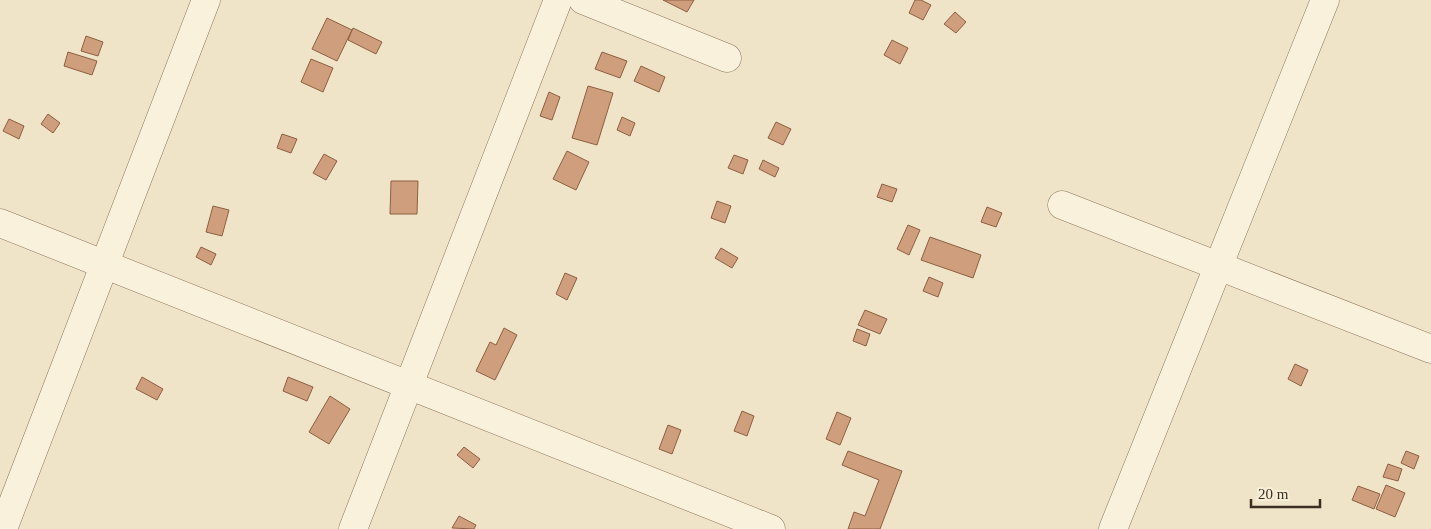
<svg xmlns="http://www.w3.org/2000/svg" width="1431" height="529" font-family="Georgia,serif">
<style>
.building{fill:#cf9f7d;stroke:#8d5f41}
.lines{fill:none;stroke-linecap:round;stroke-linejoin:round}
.minor-casing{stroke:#8d765c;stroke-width:29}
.minor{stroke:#faf1dc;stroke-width:28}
</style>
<rect width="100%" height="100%" fill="#f0e4c8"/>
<g class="building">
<polygon points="663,0 694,0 687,12"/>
<polygon points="915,0 921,0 931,5 923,20 909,13"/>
<polygon points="955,12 966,22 956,33 944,24"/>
<polygon points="327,18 352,30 337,61 312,49"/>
<polygon points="353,28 382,42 376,54 348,40"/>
<polygon points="86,36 103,42 98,56 81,51"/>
<polygon points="892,40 908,48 900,64 884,55"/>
<polygon points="68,52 97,61 92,75 64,66"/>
<polygon points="602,52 627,61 620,78 595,69"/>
<polygon points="311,59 333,68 323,92 301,82"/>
<polygon points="641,66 665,77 659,92 634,81"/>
<polygon points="588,86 613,93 597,145 572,138"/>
<polygon points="549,92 560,97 552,120 540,116"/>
<polygon points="48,114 60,123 53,133 41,124"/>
<polygon points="622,117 635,123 630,136 617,130"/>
<polygon points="9,119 24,126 19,139 3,131"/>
<polygon points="776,122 791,129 783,145 768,138"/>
<polygon points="282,134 297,139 291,153 277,148"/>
<polygon points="567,151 589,162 576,190 553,179"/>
<polygon points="324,154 337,161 326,180 313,173"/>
<polygon points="734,155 748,160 743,174 728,168"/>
<polygon points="763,160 779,168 775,177 759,169"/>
<polygon points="391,181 418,181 417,214 390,214"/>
<polygon points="882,184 897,189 892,202 877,197"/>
<polygon points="717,201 731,206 725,223 711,218"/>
<polygon points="213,206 229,210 222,236 206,232"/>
<polygon points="987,207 1002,213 996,227 981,222"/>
<polygon points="908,225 920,230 909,255 897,249"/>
<polygon points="930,237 981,255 973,278 921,260"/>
<polygon points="201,247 216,254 211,265 196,257"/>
<polygon points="721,248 738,258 732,268 715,258"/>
<polygon points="565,273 577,278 567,300 556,294"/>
<polygon points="929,277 943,283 938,297 923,291"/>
<polygon points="865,310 887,319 880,334 858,325"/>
<polygon points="504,328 517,335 495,380 476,371 490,342 496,345"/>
<polygon points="857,329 870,334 866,346 853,341"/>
<polygon points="1295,364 1308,370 1301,386 1288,379"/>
<polygon points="142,377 163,389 157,400 136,389"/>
<polygon points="288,377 313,387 307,401 283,391"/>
<polygon points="330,396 350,409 329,444 309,432"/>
<polygon points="742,411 754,416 747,436 734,431"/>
<polygon points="837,412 851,418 840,445 826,439"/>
<polygon points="668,425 681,430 672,454 659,449"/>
<polygon points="464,447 480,459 473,468 457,455"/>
<polygon points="848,451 902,471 880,529 848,529 854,512 865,516 879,480 842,465"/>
<polygon points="1406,451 1419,456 1414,469 1401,463"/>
<polygon points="1388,464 1402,469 1398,481 1383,477"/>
<polygon points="1386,485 1405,493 1395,517 1376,509"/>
<polygon points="1358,486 1380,494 1374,509 1352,500"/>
<polygon points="459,516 476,525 474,529 452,528"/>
</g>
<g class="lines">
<defs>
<g id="minor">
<polyline points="583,0 727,58"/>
<polyline points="1062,205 1431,349"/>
<polyline points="0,223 771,529"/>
<polyline points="3,529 206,0"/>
<polyline points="353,529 558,0"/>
<polyline points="1113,529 1325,0"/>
</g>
</defs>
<use href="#minor" class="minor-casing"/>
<use href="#minor" class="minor"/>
</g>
<path d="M1251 499v8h69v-8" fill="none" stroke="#3d2e20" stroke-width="2.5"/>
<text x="1258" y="499" font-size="15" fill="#3d2e20" stroke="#f7eed8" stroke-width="4" paint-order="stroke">20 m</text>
</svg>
